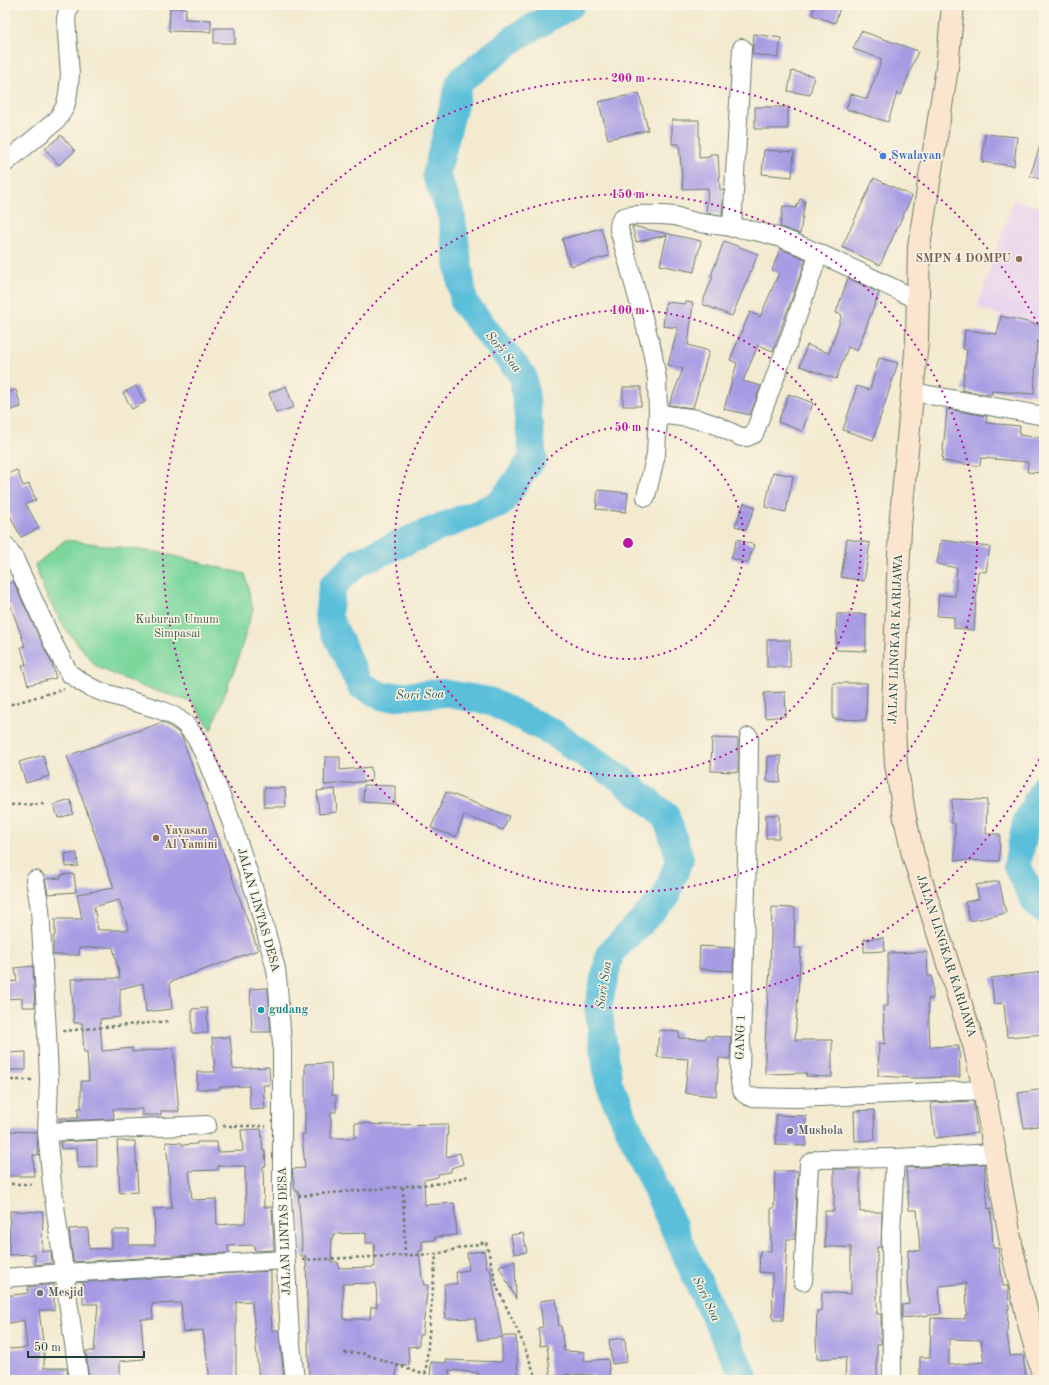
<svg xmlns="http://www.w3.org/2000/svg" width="1049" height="1385" font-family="'Old Standard TT',serif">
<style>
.built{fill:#e8d2ee}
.green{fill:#7dd79d;stroke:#4e8a68}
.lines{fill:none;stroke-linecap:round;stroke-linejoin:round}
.river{stroke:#5bbfda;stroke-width:28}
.building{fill:#a79be4;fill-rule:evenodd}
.minor-casing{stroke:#697a6b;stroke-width:20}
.secondary-casing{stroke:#697a6b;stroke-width:24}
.path{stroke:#697a6b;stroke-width:2.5;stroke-dasharray:3 3;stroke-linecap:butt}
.minor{stroke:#fff;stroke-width:18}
.secondary{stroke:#fbe5cf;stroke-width:22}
.ring{fill:none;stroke:#b5179e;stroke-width:2;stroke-dasharray:2 4}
.shop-dot{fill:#3f7fe0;stroke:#fcf5e5;stroke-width:1.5}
.education-dot{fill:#8d6e63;stroke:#fcf5e5;stroke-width:1.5}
.culture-dot{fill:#0f9aa8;stroke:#fcf5e5;stroke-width:1.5}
.worship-dot{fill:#6b7280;stroke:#fcf5e5;stroke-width:1.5}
.labels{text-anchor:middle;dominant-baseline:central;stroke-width:3;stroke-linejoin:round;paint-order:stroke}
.shop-label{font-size:12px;font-weight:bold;fill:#366cbe;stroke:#fcf5e5;text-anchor:start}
.education-label{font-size:12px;font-weight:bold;fill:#785e54;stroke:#fcf5e5;text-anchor:end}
.park-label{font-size:12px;fill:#325c49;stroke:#fcf5e5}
.street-label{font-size:12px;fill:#1f3d34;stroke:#fcf5e5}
.culture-label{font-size:12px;font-weight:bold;fill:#0d838f;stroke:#fcf5e5;text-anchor:start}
.worship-label{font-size:12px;font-weight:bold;fill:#5b616d;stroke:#fcf5e5;text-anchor:start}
.water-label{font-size:13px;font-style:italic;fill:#2e5e5e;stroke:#fcf5e5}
.centre{fill:#b5179e;stroke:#fcf5e5;stroke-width:2}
.ring-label{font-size:12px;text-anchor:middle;font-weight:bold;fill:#b5179e;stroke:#fcf5e5;stroke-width:3;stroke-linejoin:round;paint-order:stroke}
</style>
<rect width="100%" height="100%" fill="#fcf5e5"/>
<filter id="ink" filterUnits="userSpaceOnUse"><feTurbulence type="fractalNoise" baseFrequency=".025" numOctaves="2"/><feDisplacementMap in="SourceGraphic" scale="8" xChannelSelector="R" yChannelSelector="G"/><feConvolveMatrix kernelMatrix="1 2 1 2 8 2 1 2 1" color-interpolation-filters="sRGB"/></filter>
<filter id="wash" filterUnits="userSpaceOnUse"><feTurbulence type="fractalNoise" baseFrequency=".012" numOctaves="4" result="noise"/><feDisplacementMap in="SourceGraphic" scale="16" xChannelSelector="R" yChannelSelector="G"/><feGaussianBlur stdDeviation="0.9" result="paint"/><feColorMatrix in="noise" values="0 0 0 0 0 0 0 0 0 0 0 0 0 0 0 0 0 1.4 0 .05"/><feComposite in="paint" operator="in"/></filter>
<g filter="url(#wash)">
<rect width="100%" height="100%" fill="#f3ead0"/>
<polygon class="built" points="1014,199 1044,209 1044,330 977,308"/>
<polygon class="green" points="65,540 162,553 245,574 253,609 237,662 211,730 192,702 143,687 97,667 64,627 45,593 35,565"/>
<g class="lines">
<g class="river">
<polyline points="571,5 516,37 460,81 436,175 451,213 464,303 523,376 533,458 500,504 433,530 358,562 332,586 328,616 360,685 384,697 443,693 489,701 552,732 621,779 666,816 680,858 665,898 610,953 598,1007 609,1085 711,1310 746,1380"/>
<polyline points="1044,787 1026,823 1017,866 1037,905 1044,910"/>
</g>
</g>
<g id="blocks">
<g class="building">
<polygon points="815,5 841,5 835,23 812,15"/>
<polygon points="170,8 186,8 185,19 211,20 211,32 169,31"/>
<rect x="214" y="28" width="21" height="15"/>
<polygon points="861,31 918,51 901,95 897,93 888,122 846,109 851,94 867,99 882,59 853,49"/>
<polygon points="754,34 781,38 778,58 752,54"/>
<polygon points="792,71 814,76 810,95 788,91"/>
<polygon points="639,93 648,130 608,139 599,102"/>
<rect x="755" y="107" width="33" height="22"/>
<polygon points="672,120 699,120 699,158 710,157 710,154 718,154 720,190 724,190 722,215 706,213 708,188 683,189 679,144 672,144"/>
<polygon points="985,134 1017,137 1014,166 982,162"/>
<polygon points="61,135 75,151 59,165 45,149"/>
<polygon points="1042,140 1044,141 1044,180 1030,176"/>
<polygon points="764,150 794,152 792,177 762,174"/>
<polygon points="874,178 912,196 880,265 842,247"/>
<polygon points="800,199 805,201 800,234 780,227 783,206 796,208"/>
<polygon points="632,226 701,241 694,272 660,265 667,235 636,242"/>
<polygon points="601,228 609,256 570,266 562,239"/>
<polygon points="724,241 758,254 732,316 702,304 713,276 711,276"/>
<polygon points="780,249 806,259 773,351 758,345 743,381 761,386 750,415 724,409 737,363 730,360 750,312 760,317 779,273 772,270"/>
<polygon points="848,278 879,293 857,351 848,347 836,379 800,366 807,345 829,353 842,315 836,313"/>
<polygon points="666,302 685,304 686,302 693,303 688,345 709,351 693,408 669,405 683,369 668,365 678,328 663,326"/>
<polygon points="1001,316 1044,326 1044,343 1037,341 1034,394 992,391 992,394 990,394 989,395 962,390 967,350 963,349 965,330 997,334"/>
<polygon points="879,358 898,363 873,440 843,430 857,386 870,390"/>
<polygon points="136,386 145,402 132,409 123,393"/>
<polygon points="286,386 294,407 276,413 269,393"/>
<rect x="623" y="387" width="18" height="19"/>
<polygon points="16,390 21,407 5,412 5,393"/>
<polygon points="789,394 813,403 802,431 778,422"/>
<polygon points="947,409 987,416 986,423 1020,426 1019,435 1044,438 1044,473 1027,472 1028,462 981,458 980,466 942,461"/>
<polygon points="17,470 23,486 29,484 36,500 26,504 39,528 21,537 12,520 5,500 5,475"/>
<polygon points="773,472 793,476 786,512 765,507"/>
<polygon points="598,490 628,493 626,512 596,509"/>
<polygon points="744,503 755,507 746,530 735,526"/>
<polygon points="737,539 754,545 748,563 731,558"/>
<polygon points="847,539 870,543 864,581 841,577"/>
<polygon points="941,540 990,547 986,572 978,571 974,630 954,628 954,617 937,616 939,595 955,596 957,568 937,564"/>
<polygon points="13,581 52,664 56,678 28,685 22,665 26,664 21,647 25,646 10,604 5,607 5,586"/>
<polygon points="837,614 866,614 866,651 836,650"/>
<rect x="767" y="640" width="23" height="27"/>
<polygon points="833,683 867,683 866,720 833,719"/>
<polygon points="785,692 786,716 765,718 764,693"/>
<path d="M 163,722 L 178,732 L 182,737 L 258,950 L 170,982 L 172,1009 L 146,1012 L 143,983 L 120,989 L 120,1017 L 100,1019 L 102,1051 L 132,1048 L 132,1052 L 173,1048 L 179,1111 L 161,1111 L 161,1115 L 142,1115 L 142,1109 L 113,1109 L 114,1119 L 59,1121 L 59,1118 L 78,1118 L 78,1108 L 81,1108 L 81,1081 L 89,1081 L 87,1052 L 84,1052 L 82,1023 L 74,1023 L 71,979 L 120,978 L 113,947 L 79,948 L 79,955 L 53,955 L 54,935 L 55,935 L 55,919 L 82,919 L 77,894 L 114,888 L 67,756 ZM 119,900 L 129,930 L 98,930 L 94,907 Z"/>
<polygon points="712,738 738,739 738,772 711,771"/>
<polygon points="43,755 49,776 26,783 19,762"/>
<polygon points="768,756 781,756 780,782 767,781"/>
<polygon points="325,757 340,757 340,770 371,767 372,781 324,785"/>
<polygon points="364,785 395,786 395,804 363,802"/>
<polygon points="264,788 285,788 286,807 264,807"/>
<polygon points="335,789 337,812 319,814 317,791"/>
<polygon points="446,792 509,816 503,830 464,815 456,837 431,828"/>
<polygon points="952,799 987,800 986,834 1000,834 999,861 955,860 955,824 951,823"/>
<polygon points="71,800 73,814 58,818 54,805"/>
<rect x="766" y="815" width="13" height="23"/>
<polygon points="77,853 78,866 66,867 65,854"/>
<polygon points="74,874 76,892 48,894 45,879 61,878 61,875"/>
<polygon points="999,881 1006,913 970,921 965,902 979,899 976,885"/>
<polygon points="772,907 795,908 794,948 801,948 795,1040 832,1040 832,1077 806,1076 806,1073 765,1074 765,1042 770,968"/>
<polygon points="884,938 885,951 864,952 864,939"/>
<polygon points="700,946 734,948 733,971 699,969"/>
<polygon points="927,952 928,976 932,976 933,999 928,999 930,1047 959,1046 960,1077 916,1078 878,1076 879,1043 885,1044 883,1006 888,1006 888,953"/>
<polygon points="33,966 35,1007 22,1007 22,998 5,999 5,982 17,981 15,968"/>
<polygon points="1044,972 1044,1034 1007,1037 1004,1003 994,1004 991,978"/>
<polygon points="268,988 271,1032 252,1032 250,989"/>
<polygon points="207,1008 208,1033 192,1033 192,1009"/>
<polygon points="659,1030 679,1032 679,1038 706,1039 706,1036 731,1037 730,1059 719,1058 716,1096 685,1093 688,1059 657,1057"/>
<polygon points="230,1037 233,1069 269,1067 270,1085 263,1085 265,1109 250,1110 249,1086 220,1087 220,1089 197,1089 197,1072 215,1072 212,1038"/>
<polygon points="26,1052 26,1070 5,1070 5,1053"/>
<path d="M 331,1063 L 332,1095 L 336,1095 L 336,1112 L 331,1112 L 331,1138 L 355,1138 L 355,1123 L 370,1123 L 370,1124 L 387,1125 L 448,1124 L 446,1157 L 460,1153 L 463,1164 L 451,1168 L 451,1172 L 438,1174 L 438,1177 L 424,1180 L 425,1205 L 454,1203 L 457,1235 L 435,1237 L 435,1240 L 422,1241 L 422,1251 L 419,1251 L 422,1278 L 424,1285 L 428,1285 L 422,1335 L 419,1335 L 419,1346 L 408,1347 L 409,1366 L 397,1365 L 396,1380 L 309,1380 L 306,1256 L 301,1256 L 302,1242 L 298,1191 L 295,1191 L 292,1169 L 305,1168 L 302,1134 L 305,1134 L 305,1064 ZM 366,1233 L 366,1243 L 374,1243 L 375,1267 L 339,1268 L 338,1262 L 331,1262 L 332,1237 L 334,1237 L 333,1234 ZM 376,1283 L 377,1307 L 371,1307 L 370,1319 L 343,1319 L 343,1284 Z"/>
<polygon points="1044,1089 1044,1125 1024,1128 1018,1093"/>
<polygon points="973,1101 977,1133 935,1138 931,1103"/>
<polygon points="874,1110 875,1140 855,1141 854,1111"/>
<polygon points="776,1115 806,1116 806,1146 776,1145"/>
<path d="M 261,1129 L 263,1151 L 265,1151 L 266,1166 L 263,1166 L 264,1207 L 272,1207 L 274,1250 L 255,1251 L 254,1245 L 228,1246 L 229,1253 L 73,1262 L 69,1229 L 88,1228 L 89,1249 L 112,1248 L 112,1230 L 129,1230 L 129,1245 L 155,1245 L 154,1209 L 172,1208 L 166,1142 L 182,1143 L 182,1145 L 197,1144 L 197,1142 L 217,1142 L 218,1152 L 243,1151 L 241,1130 ZM 218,1166 L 245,1166 L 246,1207 L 245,1223 L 217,1225 L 216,1199 L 192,1200 L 189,1171 L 218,1170 Z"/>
<polygon points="5,1131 37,1132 38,1155 33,1155 34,1176 5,1176"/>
<polygon points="97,1140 97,1167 78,1168 77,1148 61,1149 60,1142"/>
<polygon points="117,1141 135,1141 138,1192 120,1193"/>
<path d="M 984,1164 L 988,1209 L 991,1208 L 993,1248 L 998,1248 L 1003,1286 L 1008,1286 L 1008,1288 L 1009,1309 L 1008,1309 L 1007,1334 L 1010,1356 L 1023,1355 L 1026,1380 L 920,1380 L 920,1357 L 930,1357 L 931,1318 L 965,1319 L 965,1315 L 967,1315 L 966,1283 L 939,1286 L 941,1314 L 902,1318 L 902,1305 L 909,1304 L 907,1283 L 908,1250 L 920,1251 L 917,1210 L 909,1210 L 906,1168 ZM 949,1339 L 981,1340 L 984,1362 L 949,1365 Z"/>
<polygon points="834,1169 860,1169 860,1212 882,1212 881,1247 877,1247 877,1314 881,1314 881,1344 877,1344 877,1380 845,1380 846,1357 817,1359 816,1338 817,1311 821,1311 822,1292 851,1294 851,1247 825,1247 825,1211 834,1211"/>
<polygon points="775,1171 798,1171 795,1239 787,1239 783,1320 773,1320 772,1273 759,1272 760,1251 771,1251 771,1208 774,1208"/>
<polygon points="10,1211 43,1212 42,1251 51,1251 52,1263 35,1265 35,1254 9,1255"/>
<polygon points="523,1233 527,1252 514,1254 511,1235"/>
<polygon points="484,1251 487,1269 490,1268 502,1336 516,1336 518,1380 478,1380 478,1373 449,1370 449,1376 443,1376 442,1380 430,1380 431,1362 446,1363 446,1360 502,1362 502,1337 478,1340 475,1318 446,1319 444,1284 457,1284 456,1272 469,1270 467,1253"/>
<polygon points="515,1261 516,1299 499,1266"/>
<polygon points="271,1271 271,1293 270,1293 272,1330 279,1330 284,1380 259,1380 252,1301 236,1302 236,1380 210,1380 203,1330 183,1332 181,1303 152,1304 153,1319 141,1319 144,1359 120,1361 120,1380 89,1380 86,1351 94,1351 98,1304 83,1304 83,1282"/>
<polygon points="54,1284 54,1310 39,1310 44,1350 44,1368 67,1368 68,1380 5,1380 5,1349 27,1348 24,1320 5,1324 5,1296 28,1293 28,1287"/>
<polygon points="556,1299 559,1326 561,1326 564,1351 584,1352 584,1361 608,1359 610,1377 594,1378 593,1375 566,1374 566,1380 551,1380 547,1345 540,1346 538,1328 543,1327 540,1301"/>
<polygon points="625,1338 627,1362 612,1364 609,1340"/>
</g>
</g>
</g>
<g filter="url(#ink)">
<use href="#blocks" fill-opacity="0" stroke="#697a6b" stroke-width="1"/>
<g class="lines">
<defs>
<g id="minor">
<polyline points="5,163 57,120 65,107 68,94 70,75 66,19 69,5"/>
<polyline points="732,228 742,48"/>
<polyline points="913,392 1044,416"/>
<polyline points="658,414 698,419 716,425 741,437 747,437 754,434 790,337 819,253"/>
<path d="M 646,497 L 656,454 L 658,414 L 657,379 L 652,350 L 619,229 C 619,225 619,221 622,218 C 628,213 666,215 674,216 C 683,218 692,222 701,223 C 728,227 755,229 781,238 C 828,255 873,279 918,300"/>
<polyline points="5,545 14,558 53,643 69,673 83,683 90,687 102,692 161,710 174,716 185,724 196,738 205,756 231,821 256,896 276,969 278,987 282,1044 282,1198 290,1336 295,1380"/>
<path d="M 749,737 L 748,827 L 740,1070 C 740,1080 738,1093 750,1097 L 796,1098 L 984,1090"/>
<polyline points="35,880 40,909 47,1032 49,1080 47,1132"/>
<polyline points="5,1278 63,1273 285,1260"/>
<polyline points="803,1281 809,1164 814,1161 820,1159 895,1158"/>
<polyline points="79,1380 52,1184 47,1132 207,1125"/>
<polyline points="892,1380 891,1233 895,1158 995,1153"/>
</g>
<polyline id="secondary" points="953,5 947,68 919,246 917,341 900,527 893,708 896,764 905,818 913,855 974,1045 984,1090 1012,1249 1030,1328 1044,1378"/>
</defs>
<use href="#minor" class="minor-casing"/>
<use href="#secondary" class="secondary-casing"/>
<g class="path">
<polyline points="5,706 64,689"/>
<polyline points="5,805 46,804"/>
<polyline points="63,1031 170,1021"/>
<polyline points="5,1080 34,1080"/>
<polyline points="223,1126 266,1126"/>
<polyline points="5,1184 35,1184"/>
<polyline points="403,1187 405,1256"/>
<polyline points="298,1196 443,1183 468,1176"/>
<polyline points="302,1260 436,1254 486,1242 497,1287 520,1336 537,1380"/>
<polyline points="344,1353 362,1353 425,1375"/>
<polyline points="425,1380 436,1254"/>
</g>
<use href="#minor" class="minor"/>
<use href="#secondary" class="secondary"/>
</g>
</g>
<g class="ring">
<circle cx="628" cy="543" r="116"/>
<circle cx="628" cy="543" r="233"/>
<circle cx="628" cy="543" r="349"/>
<path d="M1042 754A465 465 0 1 1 1042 332"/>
</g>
<circle class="shop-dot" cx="883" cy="156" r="4"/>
<g class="education-dot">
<circle cx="1019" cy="259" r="4"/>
<circle cx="156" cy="838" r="4"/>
</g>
<circle class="culture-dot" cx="261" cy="1010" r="4"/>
<g class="worship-dot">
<circle cx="790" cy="1131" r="4"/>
<circle cx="40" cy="1293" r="4"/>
</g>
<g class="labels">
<g class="shop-label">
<text x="891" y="156">Swalayan</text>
</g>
<g class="education-label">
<text x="1011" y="259">SMPN 4 DOMPU</text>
<text x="164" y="831" text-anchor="start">Yayasan<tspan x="164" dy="14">Al Yamini</tspan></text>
</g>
<g class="park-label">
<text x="177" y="620">Kuburan Umum<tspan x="177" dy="14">Simpasai</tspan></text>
</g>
<g class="street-label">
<text transform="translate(896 639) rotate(-88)">JALAN LINGKAR KARIJAWA</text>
<text transform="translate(258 910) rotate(74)">JALAN LINTAS DESA</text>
<text transform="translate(946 956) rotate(72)">JALAN LINGKAR KARIJAWA</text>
<text transform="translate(741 1037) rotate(-88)">GANG 1</text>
<text transform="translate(285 1231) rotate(-92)">JALAN LINTAS DESA</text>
</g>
<g class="culture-label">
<text x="269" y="1010">gudang</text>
</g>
<g class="worship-label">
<text x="798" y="1131">Mushola</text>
<text x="48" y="1293">Mesjid</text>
</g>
<g class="water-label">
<text transform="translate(503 352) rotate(51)">Sori Soa</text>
<text transform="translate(420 695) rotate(-2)">Sori Soa</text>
<text transform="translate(604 985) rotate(-81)">Sori Soa</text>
<text transform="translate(706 1299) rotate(65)">Sori Soa</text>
</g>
</g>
<circle cx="628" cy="543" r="6" class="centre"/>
<g class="ring-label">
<text x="628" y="82">200 m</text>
<text x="628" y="198">150 m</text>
<text x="628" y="314">100 m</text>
<text x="628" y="431">50 m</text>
</g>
<rect width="1049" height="1385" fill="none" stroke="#fcf5e5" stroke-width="20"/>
<path d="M28 1351v6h116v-6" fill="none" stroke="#1f3d34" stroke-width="2"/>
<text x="34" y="1351" font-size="12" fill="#1f3d34" stroke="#fcf5e5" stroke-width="3" paint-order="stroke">50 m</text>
</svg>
